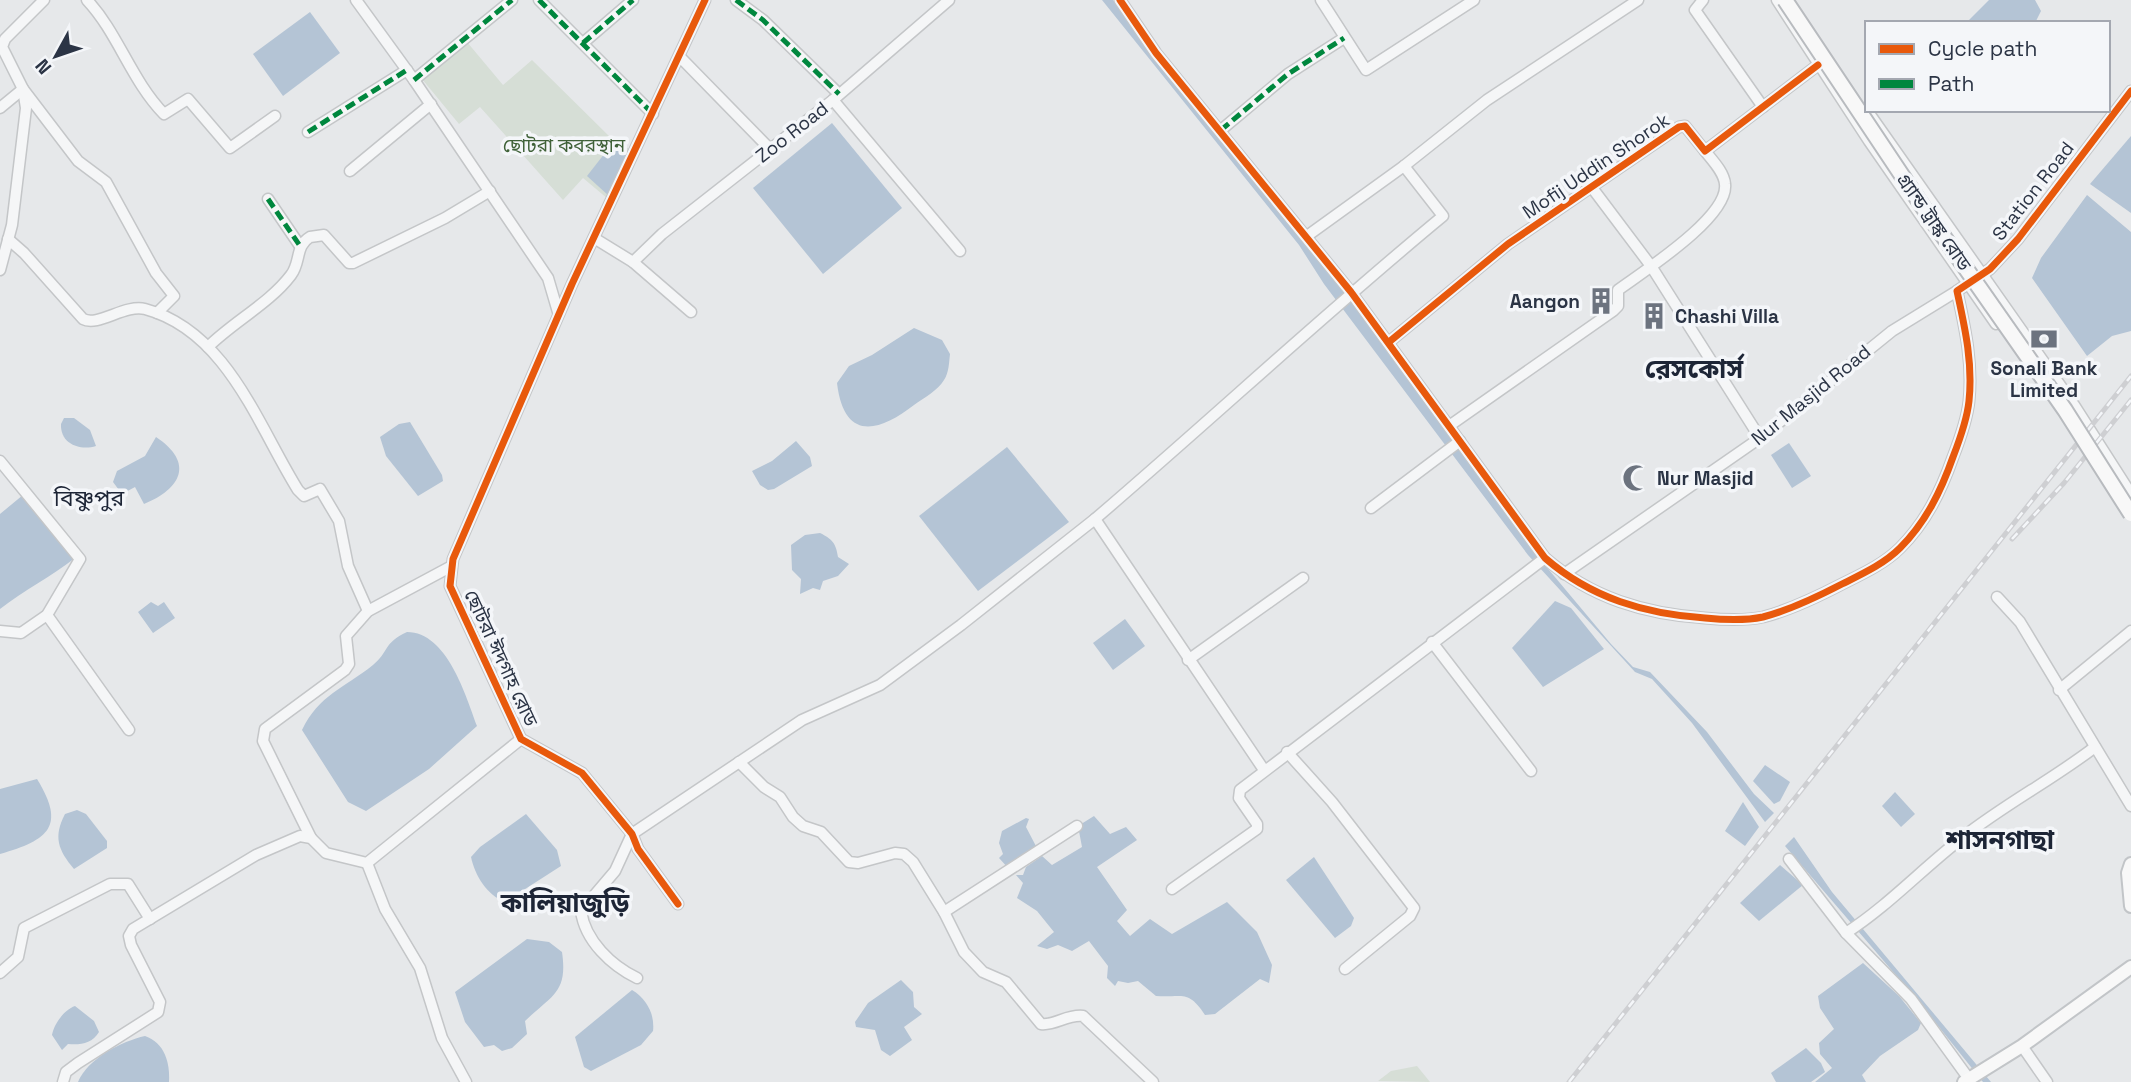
<svg xmlns="http://www.w3.org/2000/svg" width="2131" height="1082" font-family="'Space Grotesk','Noto Sans Bengali',sans-serif">
<style>
.green{fill:#d6ded6}
.water{fill:#b4c4d5}
.lines{fill:none;stroke-linecap:round;stroke-linejoin:round}
.minor-casing{stroke:#c4c6c8;stroke-width:13}
.major-casing{stroke:#c2c5c8;stroke-width:16}
.minor{stroke:#f5f6f7;stroke-width:10}
.major{stroke:#f8f8f8;stroke-width:12}
.rail-casing{stroke:#cecfd2;stroke-width:5}
.rail{stroke:#f4f6f9;stroke-width:2.5;stroke-dasharray:8;stroke-linecap:butt}
.highway-bridge-casing{stroke:#b8bbbf;stroke-width:18;stroke-linecap:butt}
.highway-bridge{stroke:#f8f8f8;stroke-width:14}
.quiet{stroke:#00873e;stroke-width:5;stroke-dasharray:10 5;stroke-linecap:butt}
.cycleway-casing{stroke:#f4f6f9;stroke-width:11}
.cycleway{stroke:#e8590c;stroke-width:7}
.labels{text-anchor:middle;dominant-baseline:central;stroke-width:7;stroke-linejoin:round;paint-order:stroke}
.street-label{font-size:19px;fill:#2b3445;stroke:#f4f6f9}
.park-label{font-size:19px;fill:#3f6138;stroke:#f4f6f9}
.poi-label{font-size:19px;font-weight:bold;fill:#2b3445;stroke:#f4f6f9;text-anchor:start}
.quarter-label{font-size:23px;fill:#1d2536;stroke:#f4f6f9}
.district-label{font-size:26px;font-weight:bold;fill:#1d2536;stroke:#f4f6f9}
</style>
<rect width="100%" height="100%" fill="#e6e8ea"/>
<g class="green">
<polygon points="467,42 503,85 532,60 611,138 631,150 608,199 583,178 563,200 480,107 459,124 422,79"/>
<polygon points="1417,1066 1430,1082 1378,1081 1391,1071"/>
</g>
<g class="water">
<polygon points="1102,0 1113,0 1377,332 1534,552 1611,644 1633,667 1650,672 1707,732 1754,794 1774,813 1765,822 1692,723 1652,679 1635,672 1528,555 1324,284 1299,245"/>
<polygon points="1989,0 2035,0 2041,11 2035,23 1966,23"/>
<polygon points="310,12 340,53 283,96 253,54"/>
<polygon points="832,123 902,208 823,274 753,188"/>
<polygon points="2131,136 2131,213 2090,184"/>
<polygon points="612,144 629,154 609,196 587,176"/>
<polygon points="2087,195 2131,232 2131,331 2112,336 2087,356 2032,278 2041,258"/>
<path d="M 914,328 L 942,340 L 950,354 C 949,362 949,373 944,380 C 938,390 924,398 914,405 C 878,433 844,441 837,383 L 849,366 L 872,355 Z"/>
<path d="M 74,418 L 90,430 L 96,446 C 80,451 60,444 61,424 L 64,418 Z"/>
<polygon points="410,422 442,475 443,481 418,496 386,456 380,437 399,424"/>
<path d="M 156,437 C 195,463 181,489 144,504 L 135,487 L 122,494 L 113,482 L 117,471 L 145,456 Z"/>
<polygon points="796,441 810,457 812,466 774,489 768,490 760,485 752,471 772,461"/>
<polygon points="1789,443 1811,476 1792,488 1771,455"/>
<polygon points="1007,447 1069,522 978,591 919,516"/>
<path d="M 23,495 L 75,558 C 51,577 24,590 0,609 L 0,514 Z"/>
<path d="M 820,533 C 832,539 836,543 838,557 L 849,564 L 838,576 L 823,581 L 820,590 L 813,588 L 800,594 L 801,579 L 792,570 L 791,545 L 805,535 Z"/>
<polygon points="1555,601 1571,608 1604,649 1543,687 1512,648"/>
<polygon points="151,602 158,606 164,602 175,618 153,633 138,612"/>
<polygon points="1125,619 1145,646 1113,670 1093,643"/>
<path d="M 407,632 C 447,632 466,696 477,726 L 429,769 L 366,811 L 348,802 L 302,730 C 319,695 344,688 373,665 C 389,652 383,643 407,632 Z"/>
<polygon points="1765,765 1790,782 1780,801 1774,804 1753,781"/>
<path d="M 37,779 C 66,826 49,840 0,854 L 0,789 Z"/>
<polygon points="1895,792 1915,814 1901,827 1882,806"/>
<polygon points="1743,802 1759,827 1745,846 1725,831"/>
<path d="M 77,810 L 86,814 L 107,841 L 107,848 L 74,869 C 58,850 53,837 65,814 Z"/>
<path d="M 526,814 L 557,850 L 561,866 L 505,902 C 487,895 475,876 471,857 L 480,847 Z"/>
<path d="M 1094,816 L 1110,834 L 1126,827 L 1137,840 L 1097,867 L 1127,910 L 1117,921 L 1130,936 L 1150,919 L 1172,934 L 1227,902 L 1257,932 L 1272,965 L 1269,983 L 1260,979 L 1215,1014 L 1205,1015 C 1188,989 1182,998 1156,996 L 1138,981 L 1128,983 L 1118,981 L 1115,986 L 1107,978 L 1108,966 L 1089,941 L 1072,951 L 1058,945 L 1047,949 L 1037,946 L 1054,932 L 1037,911 L 1017,898 L 1023,883 L 1016,875 L 1023,875 L 1026,867 L 1042,856 L 1052,865 L 1082,847 L 1078,826 Z"/>
<polygon points="1026,818 1029,819 1026,827 1038,850 1009,869 999,858 1003,854 999,843 1002,831"/>
<polygon points="1794,837 1832,892 1991,1082 1983,1082 1919,1002 1785,846"/>
<polygon points="1314,857 1354,918 1351,926 1335,938 1286,880"/>
<polygon points="1780,865 1803,885 1759,921 1740,903"/>
<path d="M 527,939 L 549,942 L 562,952 C 568,993 552,995 525,1021 L 527,1034 L 512,1048 L 502,1051 L 494,1045 L 484,1047 L 465,1022 L 455,992 Z"/>
<polygon points="1863,963 1899,996 1921,1023 1918,1030 1880,1056 1862,1075 1866,1082 1815,1082 1832,1068 1820,1054 1819,1043 1834,1029 1820,1008 1818,996"/>
<polygon points="901,980 913,992 914,1007 922,1014 904,1027 912,1040 890,1056 881,1050 875,1030 856,1027 855,1022 868,1003"/>
<path d="M 632,990 C 647,999 655,1015 653,1031 L 641,1045 L 591,1071 L 584,1067 L 575,1037 Z"/>
<path d="M 75,1006 L 94,1021 L 99,1032 C 92,1044 80,1045 68,1044 L 62,1050 L 52,1035 C 54,1024 64,1010 75,1006 Z"/>
<path d="M 145,1036 C 165,1043 170,1063 169,1082 L 78,1082 C 87,1059 122,1041 145,1036 Z"/>
<polygon points="1806,1048 1821,1063 1825,1072 1811,1082 1776,1082 1771,1073"/>
</g>
<g class="lines">
<defs>
<g id="minor">
<path d="M 87,0 C 118,33 131,80 164,114 L 188,99 L 230,148 L 275,116"/>
<polyline points="356,0 414,80 548,278 558,312"/>
<polyline points="539,0 653,114"/>
<polyline points="736,0 763,20 839,94"/>
<path d="M 1120,0 L 1156,53 L 1351,292 L 1545,558 C 1591,598 1645,614 1705,618 C 1725,620 1744,621 1763,617 C 1790,610 1817,597 1842,584 C 1862,574 1884,564 1900,548 C 1926,522 1941,491 1953,457 C 1960,439 1967,420 1969,401 C 1973,363 1965,328 1957,291 L 1990,269 L 2018,239 L 2131,91"/>
<polyline points="1321,0 1366,70 1474,0"/>
<polyline points="1703,0 1695,10 1763,107"/>
<polyline points="1777,0 1869,141 1996,324"/>
<polyline points="583,43 633,0"/>
<polyline points="680,57 770,149"/>
<polyline points="414,80 512,0"/>
<polyline points="833,100 960,251"/>
<polyline points="0,108 23,89 78,161 106,182 156,273 174,296 157,313"/>
<polyline points="1871,116 2074,405 2131,494"/>
<polyline points="1221,130 1288,74 1344,38"/>
<polyline points="308,132 407,70"/>
<polyline points="350,171 431,104"/>
<polyline points="1590,185 1651,266 1760,438"/>
<polyline points="268,199 300,246"/>
<polyline points="1307,236 1404,166 1487,100 1638,0"/>
<polyline points="594,238 633,262 691,312"/>
<path d="M 8,239 L 24,253 L 83,319 C 98,327 125,304 145,309 C 227,331 258,426 298,490 L 304,496 L 320,489 L 339,521 L 348,566 L 368,611"/>
<polyline points="633,262 662,234 833,100 949,0"/>
<polyline points="0,270 12,225 26,108 23,89 2,47 5,39 44,0"/>
<polyline points="1389,342 1508,244 1679,127 1685,126 1705,151 1818,65"/>
<path d="M 208,347 C 233,322 270,303 291,275 C 301,262 295,246 310,237 L 324,235 L 349,263 L 353,263 L 445,218 L 490,191"/>
<path d="M 1449,426 L 1613,311 L 1618,306 L 1618,290 C 1644,271 1729,217 1725,184 C 1724,172 1712,160 1705,151"/>
<polyline points="0,461 80,559 47,615 21,633 0,631"/>
<polyline points="1371,508 1460,441"/>
<polyline points="1564,574 1760,438 1892,331 1957,291"/>
<polyline points="1997,597 2020,622 2131,806"/>
<polyline points="47,615 129,730"/>
<polyline points="1432,642 1531,771"/>
<polyline points="1188,660 1303,578"/>
<polyline points="2059,690 2131,631"/>
<polyline points="1287,752 1332,802 1414,908 1410,916 1345,969"/>
<path d="M 739,762 L 764,787 L 780,797 L 793,817 L 803,826 L 821,832 L 849,862 L 858,863 L 895,853 L 904,854 L 913,862 L 944,912 L 964,952 L 983,972 L 1006,982 L 1041,1024 C 1055,1026 1067,1014 1083,1016 L 1153,1082"/>
<path d="M 1264,770 L 1095,519 C 1212,419 1324,314 1443,216 L 1404,166"/>
<polyline points="311,838 263,741 265,729 345,670 349,664 346,636 368,611 450,567"/>
<polyline points="1789,859 1846,933 1911,999 1969,1079"/>
<polyline points="367,863 385,909 420,968 442,1038 466,1082"/>
<polyline points="1172,889 1257,829 1257,824 1239,798 1240,790 1545,558"/>
<polyline points="678,904 638,849 632,834 582,773 521,739 450,586 453,559 572,284 705,0"/>
<polyline points="944,912 1077,826"/>
<path d="M 1846,933 C 1889,905 1922,869 1962,838 C 2005,804 2052,780 2095,747"/>
<polyline points="0,973 18,957 24,928 110,884 128,884 150,919"/>
<path d="M 637,978 C 612,966 585,941 581,911 L 615,871 L 632,834 L 802,720 L 880,685 L 961,625 L 1095,519"/>
<polyline points="2022,1046 2047,1082"/>
<polyline points="63,1082 66,1072 78,1063 158,1012 160,1002 131,945 129,936 133,929 256,855 300,836 311,838 326,853 367,863 521,739"/>
</g>
<g id="major">
<polyline points="2131,864 2128,873 2131,906"/>
<polyline points="1964,1082 2022,1046 2131,967"/>
</g>
</defs>
<use href="#minor" class="minor-casing"/>
<use href="#major" class="major-casing"/>
<use href="#minor" class="minor"/>
<use href="#major" class="major"/>
<defs>
<g id="rail">
<polyline points="2012,539 2064,483 2131,400"/>
<polyline points="1569,1082 2131,376"/>
</g>
</defs>
<use href="#rail" class="rail-casing"/>
<use href="#rail" class="rail"/>
<defs>
<polyline id="highway-bridge" points="1785,0 1925,210 2065,410 2131,514"/>
</defs>
<use href="#highway-bridge" class="highway-bridge-casing"/>
<use href="#highway-bridge" class="highway-bridge"/>
<g class="quiet">
<polyline points="539,0 653,114"/>
<polyline points="736,0 763,20 839,94"/>
<polyline points="583,43 633,0"/>
<polyline points="414,80 512,0"/>
<polyline points="1221,130 1288,74 1344,38"/>
<polyline points="308,132 407,70"/>
<polyline points="268,199 300,246"/>
</g>
<defs>
<g id="cycleway">
<path d="M 1120,0 L 1156,53 L 1351,292 L 1545,558 C 1591,598 1645,614 1705,618 C 1725,620 1744,621 1763,617 C 1790,610 1817,597 1842,584 C 1862,574 1884,564 1900,548 C 1926,522 1941,491 1953,457 C 1960,439 1967,420 1969,401 C 1973,363 1965,328 1957,291 L 1990,269 L 2018,239 L 2131,91"/>
<polyline points="1389,342 1508,244 1679,127 1685,126 1705,151 1818,65"/>
<polyline points="678,904 638,849 632,834 582,773 521,739 450,586 453,559 572,284 705,0"/>
</g>
</defs>
<use href="#cycleway" class="cycleway-casing"/>
<use href="#cycleway" class="cycleway"/>
</g>
<defs>
<symbol id="building-bare" viewBox="-9 -9 18 18"><path d="M-4-6H4V6H1V3H-1V6H-4ZM-2.5-4.3h1.7v1.8h-1.7ZM.8-4.3h1.7v1.8H.8ZM-2.5-1h1.7V.8h-1.7ZM.8-1h1.7V.8H.8Z" fill="#6c737f" stroke="#f4f6f9" stroke-width="2.5" paint-order="stroke"/></symbol>
<symbol id="bank-bare" viewBox="-9 -9 18 18"><path d="M-6-4H6V4H-6ZM0-2.3a2.3 2.3 0 1 0 0 4.6a2.3 2.3 0 1 0 0-4.6Z" fill="#6c737f" stroke="#f4f6f9" stroke-width="2.5" paint-order="stroke"/></symbol>
<symbol id="mosque-bare" viewBox="-9 -9 18 18"><path d="M3.5-4.9A6 6 0 1 0 3.5 4.9A5 5 0 1 1 3.5-4.9Z" fill="#6c737f" stroke="#f4f6f9" stroke-width="2.5" paint-order="stroke"/></symbol>
</defs>
<g fill-rule="evenodd">
<use href="#building-bare" x="1582" y="282" width="38" height="38"/>
<use href="#building-bare" x="1635" y="297" width="38" height="38"/>
<use href="#bank-bare" x="2025" y="320" width="38" height="38"/>
<use href="#mosque-bare" x="1617" y="459" width="38" height="38"/>
</g>
<g class="labels">
<g class="street-label">
<text transform="translate(792 132) rotate(-38)">Zoo Road</text>
<text transform="translate(1596 166) rotate(-34)">Mofij Uddin Shorok</text>
<text transform="translate(2033 191) rotate(-52)">Station Road</text>
<text transform="translate(1934 222) rotate(55)">গ্র্যান্ড ট্রাঙ্ক রোড</text>
<text transform="translate(1811 395) rotate(-39)">Nur Masjid Road</text>
<text transform="translate(501 658) rotate(65)">ছোটরা ঈদগাহ রোড</text>
</g>
<g class="park-label">
<text x="564" y="145">ছোটরা কবরস্থান</text>
</g>
<g class="poi-label">
<text x="1580" y="301" text-anchor="end">Aangon</text>
<text x="1675" y="316">Chashi Villa</text>
<text x="2044" y="368" text-anchor="middle">Sonali Bank<tspan x="2044" dy="22">Limited</tspan></text>
<text x="1657" y="478">Nur Masjid</text>
</g>
<g class="quarter-label">
<text x="89" y="498">বিষ্ণুপুর</text>
</g>
<g class="district-label">
<text x="1694" y="369">রেসকোর্স</text>
<text x="2000" y="840">শাসনগাছা</text>
<text x="565" y="903">কালিয়াজুড়ি</text>
</g>
</g>
<rect x="1865" y="21" width="245" height="91" fill="#f4f6f9" stroke="#a4a8b1" stroke-width="2"/>
<rect x="1879" y="44" width="35" height="10" fill="#e8590c" stroke="#a4a8b1" stroke-width="2"/>
<text x="1928" y="56" font-size="21" fill="#2b3445">Cycle path</text>
<rect x="1879" y="79" width="35" height="10" fill="#00873e" stroke="#a4a8b1" stroke-width="2"/>
<text x="1928" y="91" font-size="21" fill="#2b3445">Path</text>
<g transform="translate(56 56) rotate(230)" stroke="#f4f6f9" stroke-width="5" paint-order="stroke">
<path d="M0-5L12 26L0 18L-12 26Z" fill="#2b3445"/>
<text y="-10" font-size="19" font-weight="bold" text-anchor="middle" fill="#2b3445">N</text>
</g>
</svg>
